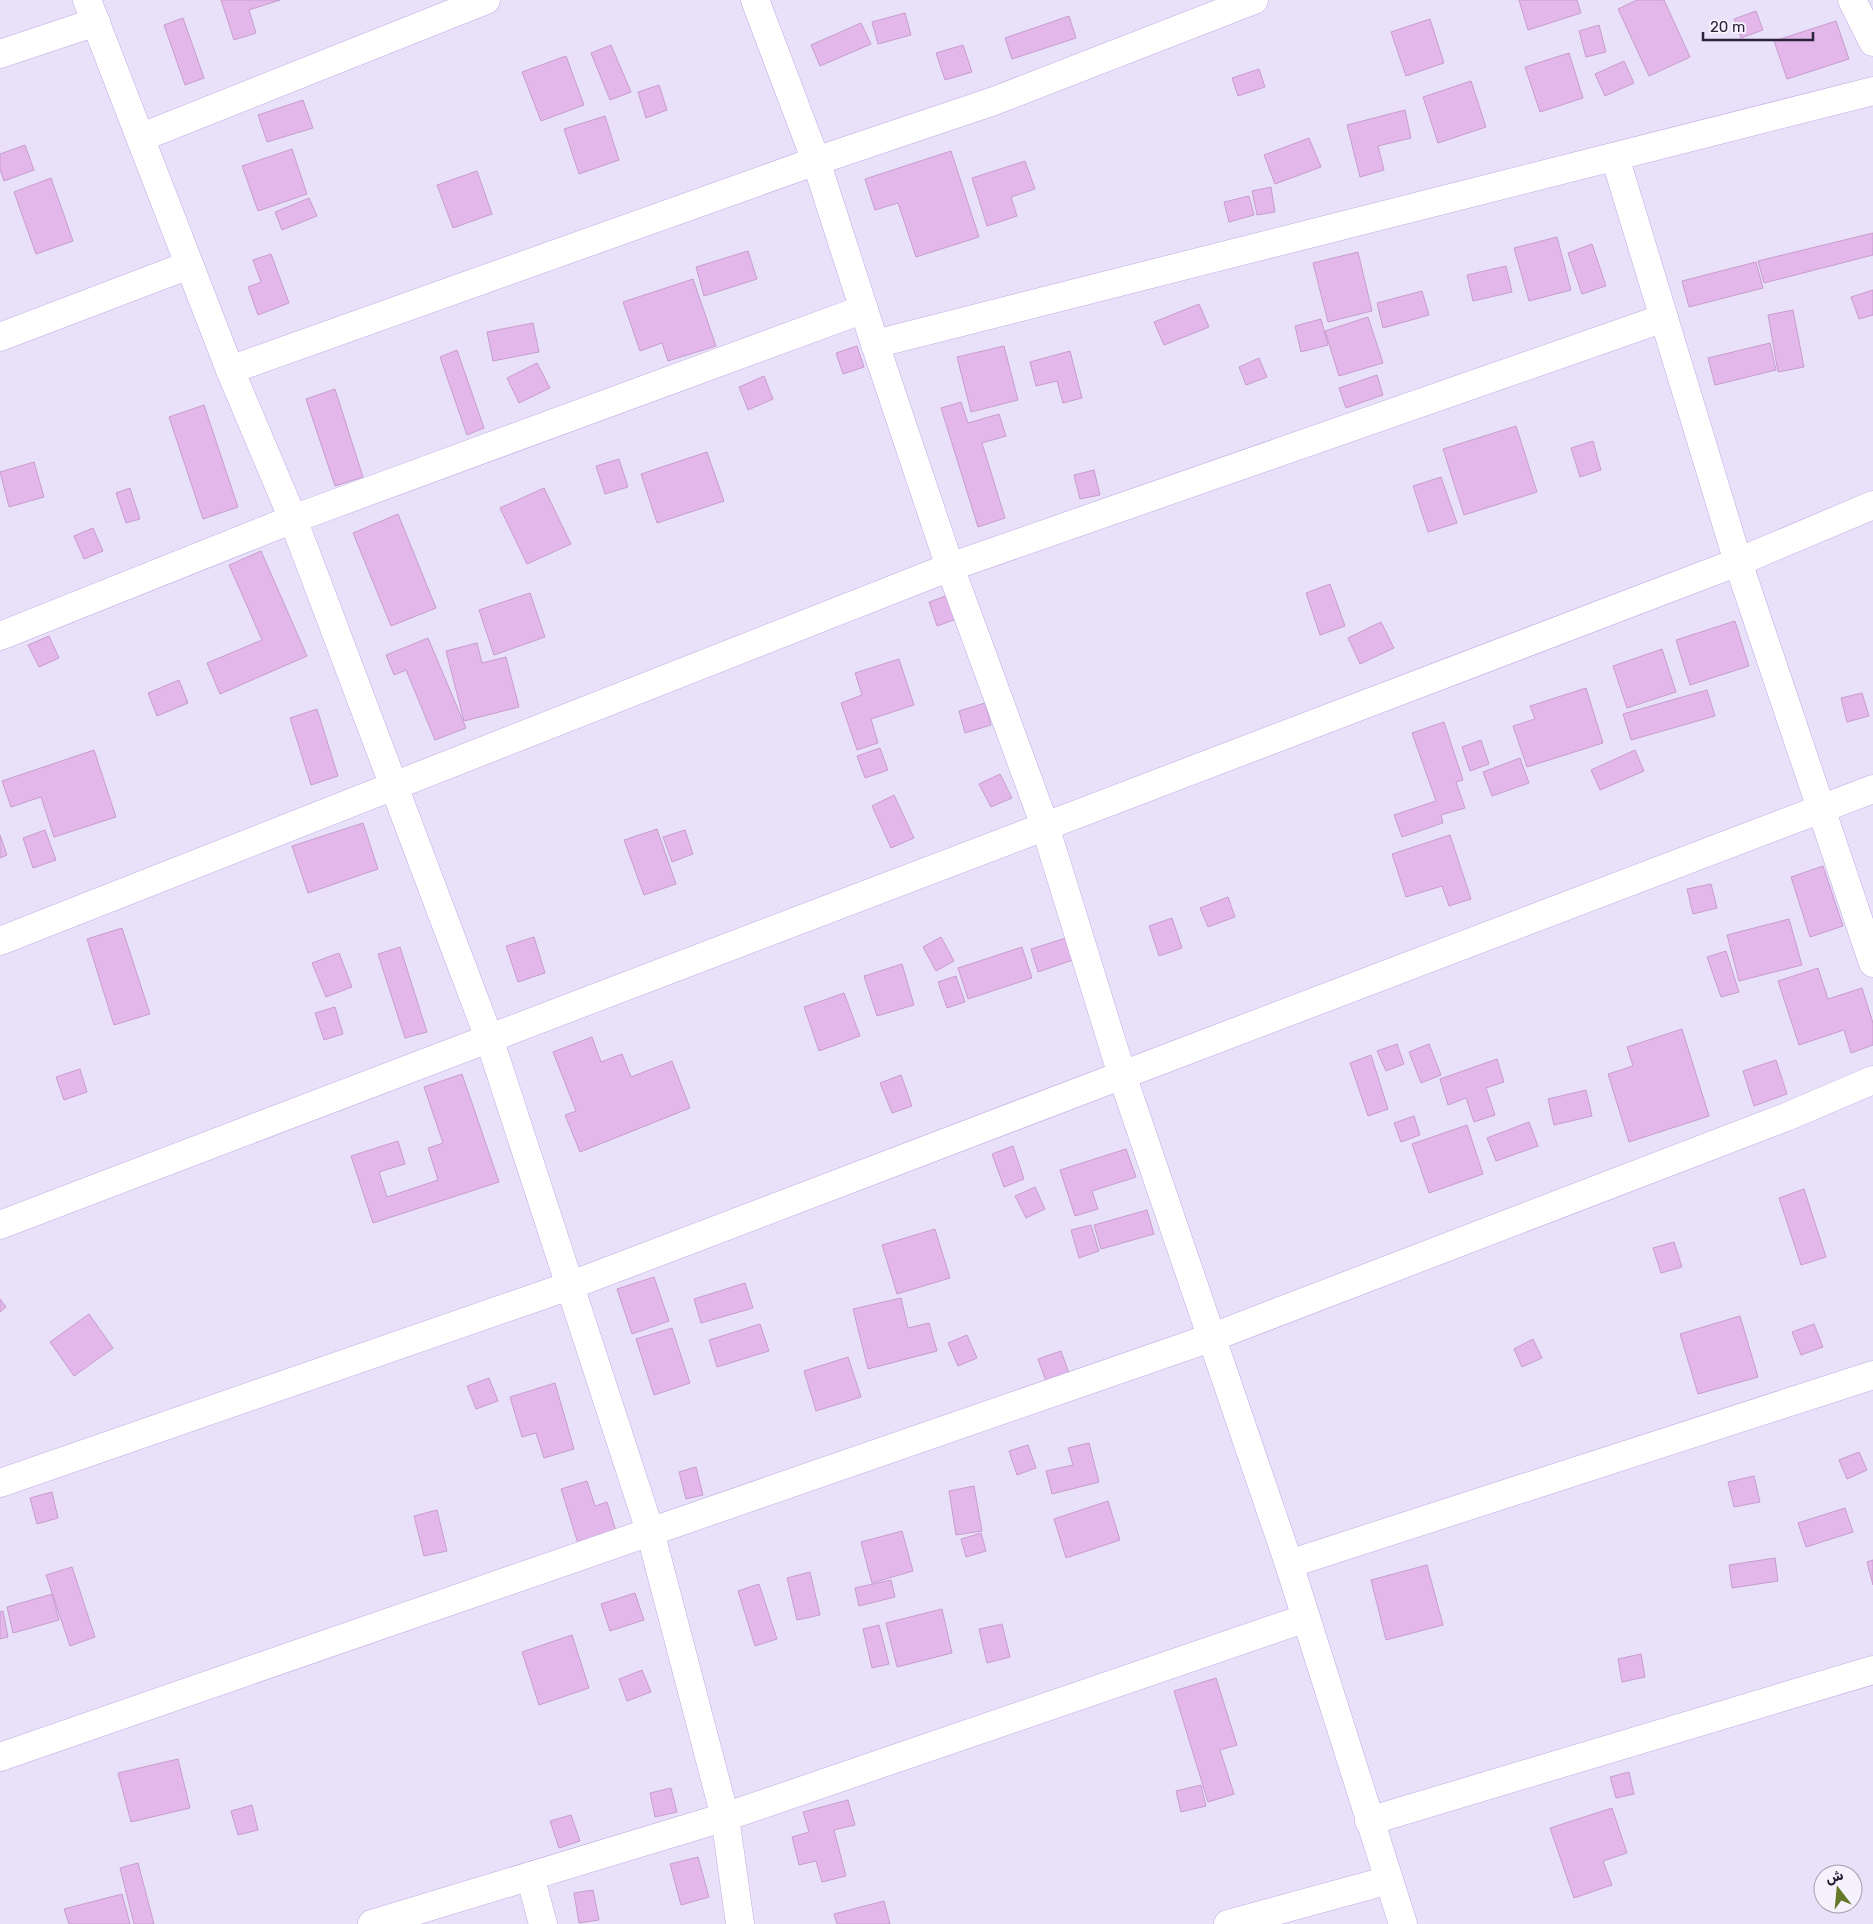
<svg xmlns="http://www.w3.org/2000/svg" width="1873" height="1924" font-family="Rubik,Cairo,sans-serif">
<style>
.building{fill:#e3b7ea;stroke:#c79dce}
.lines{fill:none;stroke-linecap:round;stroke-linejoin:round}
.street-casing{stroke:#bfaae3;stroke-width:29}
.street{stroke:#fff;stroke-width:28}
</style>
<rect width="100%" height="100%" fill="#e9e1f9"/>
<g class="building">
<polygon points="221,0 280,0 249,10 256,33 234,40"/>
<polygon points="1519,0 1577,0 1581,13 1528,30"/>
<polygon points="1637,0 1664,0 1690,57 1649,76 1618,9"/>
<polygon points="1756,11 1763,30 1741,38 1734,19"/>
<polygon points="905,13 911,35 878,44 872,22"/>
<polygon points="1069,16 1076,38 1012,59 1005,38"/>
<polygon points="183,18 204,78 185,85 164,25"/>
<polygon points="1430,19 1444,63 1406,76 1391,32"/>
<polygon points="1836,21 1849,59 1787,79 1774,41"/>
<polygon points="861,23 871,44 820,66 811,45"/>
<polygon points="1599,25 1606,52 1586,57 1579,31"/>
<polygon points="611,45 631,92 610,100 591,53"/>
<polygon points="963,45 972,72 945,80 936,53"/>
<polygon points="1569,53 1583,98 1540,112 1525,67"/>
<polygon points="566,56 584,105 541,121 522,72"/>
<polygon points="1624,61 1634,83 1605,96 1595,74"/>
<polygon points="1259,69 1265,87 1238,96 1232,78"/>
<polygon points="1471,81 1486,127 1438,143 1423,97"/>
<polygon points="659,85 667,110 646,118 638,92"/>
<polygon points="303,100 313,128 267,142 258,115"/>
<polygon points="1405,110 1411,138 1378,146 1384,170 1360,177 1347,125"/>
<polygon points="605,116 619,160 579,174 564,129"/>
<polygon points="1309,138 1321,167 1275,184 1264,155"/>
<polygon points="25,145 34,170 4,181 0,169 0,154"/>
<polygon points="292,149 307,194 258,211 242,166"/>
<polygon points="951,151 979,237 916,257 898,203 875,210 865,179"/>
<polygon points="1025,161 1035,189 1011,197 1017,216 987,226 972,178"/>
<polygon points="477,171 492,214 453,228 437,185"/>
<polygon points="51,178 73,241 36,254 14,192"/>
<polygon points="1271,187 1275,212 1257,215 1252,191"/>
<polygon points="1249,196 1254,215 1229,222 1224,202"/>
<polygon points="309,198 317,216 282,230 275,212"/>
<polygon points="1873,233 1873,255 1764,283 1758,261"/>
<polygon points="1557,237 1571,290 1529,301 1514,248"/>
<polygon points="1592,244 1606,286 1582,294 1568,253"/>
<polygon points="748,251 757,279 704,296 696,267"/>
<polygon points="1358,252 1372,311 1328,322 1313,263"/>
<polygon points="271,254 289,303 258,315 248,287 261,282 253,260"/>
<polygon points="1756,262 1763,288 1689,307 1682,281"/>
<polygon points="1506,266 1512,292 1473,301 1467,275"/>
<polygon points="693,279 716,346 668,361 662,343 640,351 623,302"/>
<polygon points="1873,290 1873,315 1859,319 1851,297"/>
<polygon points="1422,291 1429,315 1383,328 1377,303"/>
<polygon points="1199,304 1209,327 1164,345 1154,322"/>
<polygon points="1793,310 1804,367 1778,372 1768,315"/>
<polygon points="1368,317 1383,363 1339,376 1325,331"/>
<polygon points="1321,319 1328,345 1301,352 1295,326"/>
<polygon points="533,323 539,352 493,361 487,332"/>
<polygon points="1770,343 1776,370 1715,385 1708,358"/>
<polygon points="857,346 864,367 843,374 836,353"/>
<polygon points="1004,346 1018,400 971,412 957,357"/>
<polygon points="457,350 484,428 467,435 440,357"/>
<polygon points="1070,351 1082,398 1063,403 1057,381 1036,386 1030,362"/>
<polygon points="1259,358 1267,377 1246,385 1239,367"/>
<polygon points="537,363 550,388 519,403 507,378"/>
<polygon points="1377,375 1383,395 1346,408 1339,388"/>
<polygon points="764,376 773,399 748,410 739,387"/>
<polygon points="335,389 363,477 335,486 306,399"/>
<polygon points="961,402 968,423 999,414 1006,436 982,443 1005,518 978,527 941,408"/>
<polygon points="204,405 238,507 203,519 169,417"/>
<polygon points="1516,426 1537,492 1464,515 1443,449"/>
<polygon points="1593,441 1601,470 1580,477 1571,448"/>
<polygon points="707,452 724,501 657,523 641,474"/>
<polygon points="619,459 628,487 605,494 596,466"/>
<polygon points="34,462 44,497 9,507 0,472"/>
<polygon points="1094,470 1100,495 1080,499 1074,475"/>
<polygon points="1441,477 1457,523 1428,532 1413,486"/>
<polygon points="130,488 140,519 126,523 116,493"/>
<polygon points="544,488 571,544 527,564 500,508"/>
<polygon points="398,514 436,608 391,626 353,533"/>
<polygon points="93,528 103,551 84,559 74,536"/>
<polygon points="261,551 307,656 220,694 207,663 262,640 229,565"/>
<polygon points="1330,584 1345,626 1320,635 1306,593"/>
<polygon points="530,593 545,637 494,655 479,610"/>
<polygon points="954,593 962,617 937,626 929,602"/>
<polygon points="1735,621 1749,666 1690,685 1676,640"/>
<polygon points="1381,622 1394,648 1360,664 1348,638"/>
<polygon points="49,636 59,658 39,667 28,645"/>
<polygon points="428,638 466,728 435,740 406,670 394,675 386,655"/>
<polygon points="477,643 482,663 506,657 519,707 464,721 446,651"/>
<polygon points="1662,649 1676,692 1627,708 1613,666"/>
<polygon points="899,659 914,705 871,719 878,743 857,750 841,703 862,695 855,673"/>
<polygon points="179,680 188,703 157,716 148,693"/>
<polygon points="1586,688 1603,743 1527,767 1513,726 1535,719 1530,706"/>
<polygon points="1707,690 1715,716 1631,740 1623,714"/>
<polygon points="1862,693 1869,716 1847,722 1841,698"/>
<polygon points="985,703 991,725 965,733 959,711"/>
<polygon points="317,709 338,776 311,785 290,718"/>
<polygon points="1444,722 1463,780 1456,782 1465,808 1441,815 1443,823 1402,837 1394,815 1436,801 1412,733"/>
<polygon points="1481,740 1489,764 1470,771 1462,747"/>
<polygon points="880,748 888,770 865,778 857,756"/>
<polygon points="94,750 116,817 54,837 41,797 11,807 2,781"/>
<polygon points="1635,750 1644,771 1600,790 1591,770"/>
<polygon points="1520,758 1529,783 1492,796 1483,772"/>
<polygon points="1000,774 1012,798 991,807 979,784"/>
<polygon points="894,795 914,838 891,848 872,806"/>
<polygon points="363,823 378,869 308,893 292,846"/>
<polygon points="657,829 676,884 644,895 624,840"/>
<polygon points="45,830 56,860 33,868 23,838"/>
<polygon points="685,830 693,854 672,862 663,837"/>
<polygon points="0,835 7,855 0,858"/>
<polygon points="1450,835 1471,899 1449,906 1442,886 1406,897 1392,854"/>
<polygon points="1823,866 1843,926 1810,937 1791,877"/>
<polygon points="1711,884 1717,908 1693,914 1687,889"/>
<polygon points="1228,897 1235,917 1208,927 1200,908"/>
<polygon points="1172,918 1182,948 1159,956 1149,926"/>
<polygon points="1789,919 1802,965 1739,981 1727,935"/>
<polygon points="122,928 150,1014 114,1025 87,939"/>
<polygon points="534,937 545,973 518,982 506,946"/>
<polygon points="941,937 954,961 936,971 923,947"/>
<polygon points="1066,938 1073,960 1038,972 1031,949"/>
<polygon points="400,947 427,1032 405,1038 378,954"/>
<polygon points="1022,947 1032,978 968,999 958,968"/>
<polygon points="1726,951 1739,992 1721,997 1707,957"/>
<polygon points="339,953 352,987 326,997 312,963"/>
<polygon points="902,964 914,1005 877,1016 864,976"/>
<polygon points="1818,968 1828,999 1862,988 1873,1023 1873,1045 1851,1053 1844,1030 1799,1045 1778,981"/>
<polygon points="956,976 965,1002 947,1008 938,982"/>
<polygon points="844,993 860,1036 819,1051 804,1007"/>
<polygon points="335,1007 343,1034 324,1040 315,1013"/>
<polygon points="1682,1029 1709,1116 1629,1142 1608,1074 1633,1066 1627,1047"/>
<polygon points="592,1037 601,1062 622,1054 631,1077 672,1061 690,1108 580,1152 565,1115 576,1111 553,1052"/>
<polygon points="1397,1044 1404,1064 1386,1071 1377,1051"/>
<polygon points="1429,1044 1441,1075 1421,1083 1409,1052"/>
<polygon points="1371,1055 1388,1109 1368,1116 1350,1063"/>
<polygon points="1497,1059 1504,1082 1486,1088 1495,1115 1474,1122 1466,1098 1448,1105 1440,1079"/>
<polygon points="1776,1060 1787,1094 1754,1106 1743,1071"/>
<polygon points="80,1069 87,1092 64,1100 56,1077"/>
<polygon points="462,1074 499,1182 373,1223 351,1156 398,1141 405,1164 379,1172 387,1197 438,1180 428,1148 443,1143 424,1087"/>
<polygon points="901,1075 912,1106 892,1113 880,1083"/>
<polygon points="1586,1090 1592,1116 1554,1125 1548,1099"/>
<polygon points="1414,1116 1420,1135 1401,1142 1394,1123"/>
<polygon points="1529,1122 1538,1146 1496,1161 1487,1138"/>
<polygon points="1467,1125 1483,1174 1429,1193 1412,1144"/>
<polygon points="1013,1146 1024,1179 1004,1187 992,1154"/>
<polygon points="1126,1149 1136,1177 1092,1191 1098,1209 1075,1216 1060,1170"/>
<polygon points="1035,1187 1045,1209 1026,1218 1015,1196"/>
<polygon points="1804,1189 1826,1257 1801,1265 1779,1198"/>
<polygon points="1147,1210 1154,1234 1101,1249 1094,1225"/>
<polygon points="1091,1225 1099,1251 1079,1258 1071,1230"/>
<polygon points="935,1229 950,1278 897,1294 882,1245"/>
<polygon points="1674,1242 1682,1267 1661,1273 1653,1248"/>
<polygon points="654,1277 669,1321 632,1334 617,1289"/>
<polygon points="745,1283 753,1308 701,1323 694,1299"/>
<polygon points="901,1298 908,1328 929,1323 937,1351 868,1369 853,1309"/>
<polygon points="0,1299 6,1307 0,1312"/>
<polygon points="89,1314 113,1348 74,1376 50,1342"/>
<polygon points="1740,1316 1758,1377 1698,1394 1680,1334"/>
<polygon points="760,1324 769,1351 717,1367 709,1340"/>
<polygon points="1814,1324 1823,1347 1801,1355 1792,1332"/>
<polygon points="672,1328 690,1383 654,1395 636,1339"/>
<polygon points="967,1335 977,1358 958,1366 948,1343"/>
<polygon points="1533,1339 1542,1358 1522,1367 1514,1349"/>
<polygon points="1061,1351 1070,1376 1047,1384 1038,1359"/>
<polygon points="848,1357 861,1397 816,1411 804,1371"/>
<polygon points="489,1378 498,1401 476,1409 467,1386"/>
<polygon points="555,1383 574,1449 544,1458 536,1433 522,1437 510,1397"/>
<polygon points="1089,1443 1099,1482 1052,1494 1046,1471 1073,1465 1068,1448"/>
<polygon points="1028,1445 1036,1468 1017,1475 1009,1451"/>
<polygon points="1859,1452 1867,1470 1847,1479 1839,1460"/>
<polygon points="696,1467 703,1495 686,1499 679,1472"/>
<polygon points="1754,1476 1760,1502 1734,1507 1728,1482"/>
<polygon points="587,1481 595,1506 607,1502 622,1551 584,1563 561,1489"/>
<polygon points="974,1486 982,1531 956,1535 949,1491"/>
<polygon points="52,1492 58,1518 37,1524 30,1498"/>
<polygon points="1108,1501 1120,1540 1066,1558 1054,1519"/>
<polygon points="1845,1508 1853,1532 1806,1547 1798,1523"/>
<polygon points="437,1510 447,1551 424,1556 414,1516"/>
<polygon points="902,1531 913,1571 872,1583 861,1542"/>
<polygon points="981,1533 986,1551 966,1557 961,1539"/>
<polygon points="1775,1558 1778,1581 1732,1588 1729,1565"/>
<polygon points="1873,1560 1873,1585 1867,1562"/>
<polygon points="1427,1565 1443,1625 1386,1640 1371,1580"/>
<polygon points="72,1567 95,1637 70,1646 46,1575"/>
<polygon points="810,1572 820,1615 797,1620 787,1578"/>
<polygon points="891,1580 895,1597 859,1606 855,1588"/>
<polygon points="759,1584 777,1639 755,1646 738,1591"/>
<polygon points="635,1593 644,1620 610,1631 601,1604"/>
<polygon points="52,1594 59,1620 13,1633 7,1607"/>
<polygon points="942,1609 952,1653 897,1667 886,1623"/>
<polygon points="3,1611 8,1637 0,1639 0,1612"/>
<polygon points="1002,1624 1010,1657 987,1663 979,1629"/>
<polygon points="879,1625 889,1664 872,1668 863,1629"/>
<polygon points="572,1635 589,1688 539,1705 522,1652"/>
<polygon points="1641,1654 1645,1677 1622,1682 1618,1659"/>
<polygon points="642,1670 651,1692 627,1701 619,1679"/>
<polygon points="1216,1678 1237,1745 1220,1750 1234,1794 1208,1802 1174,1691"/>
<polygon points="178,1759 190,1808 131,1822 118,1773"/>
<polygon points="1629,1772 1634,1794 1616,1798 1610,1777"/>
<polygon points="1201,1785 1206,1806 1181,1812 1176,1791"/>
<polygon points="671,1788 677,1812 655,1817 650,1793"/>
<polygon points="848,1800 855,1825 834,1830 846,1876 822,1882 816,1861 799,1865 792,1837 809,1832 803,1812"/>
<polygon points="252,1805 258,1830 238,1835 231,1811"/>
<polygon points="1612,1808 1627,1853 1603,1861 1612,1885 1574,1898 1550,1828"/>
<polygon points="571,1815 580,1841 559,1848 550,1821"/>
<polygon points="698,1857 709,1897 681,1905 670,1864"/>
<polygon points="138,1863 154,1924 134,1924 120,1868"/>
<polygon points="593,1890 599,1920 579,1923 574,1893"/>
<polygon points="122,1894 130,1924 69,1924 64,1909"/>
<polygon points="884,1901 890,1924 837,1924 834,1914"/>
</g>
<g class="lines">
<defs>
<g id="street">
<polyline points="87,0 230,370 293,519 489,1038 650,1531 725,1817 740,1924"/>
<polyline points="755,0 816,161 875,344 950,567 1045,826 1122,1075 1289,1564 1403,1924"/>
<polyline points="1852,0 1873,42"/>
<polyline points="0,54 96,22"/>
<polyline points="142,137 486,0"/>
<polyline points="1615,157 1738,562 1873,963"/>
<polyline points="0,337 189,265"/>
<polyline points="875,344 1873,91"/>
<polyline points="230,370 816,161 994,101 1254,0"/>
<polyline points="0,636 293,519 864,309"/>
<polyline points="0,941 950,567 1664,318"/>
<polyline points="0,1225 1738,562 1873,505"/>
<polyline points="0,1483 569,1286 1873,789"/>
<polyline points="1289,1564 1873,1375"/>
<polyline points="0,1757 1213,1337 1786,1117 1873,1080"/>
<polyline points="1369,1821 1873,1670"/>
<polyline points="530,1876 543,1924"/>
<polyline points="372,1924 725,1817 1306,1618"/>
<polyline points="1228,1924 1389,1880"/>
</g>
</defs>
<use href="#street" class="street-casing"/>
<use href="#street" class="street"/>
</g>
<g transform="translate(1838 1889) rotate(344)"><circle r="24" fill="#f5f1fd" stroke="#a59faf"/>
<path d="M0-4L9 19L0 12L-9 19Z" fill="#657827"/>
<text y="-8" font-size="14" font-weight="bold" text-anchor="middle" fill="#2c233a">ش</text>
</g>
<path d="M1703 32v8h110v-8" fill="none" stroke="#2c233a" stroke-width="2.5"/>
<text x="1710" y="32" font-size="15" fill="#2c233a" stroke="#f5f1fd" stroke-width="4" paint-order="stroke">20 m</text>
</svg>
